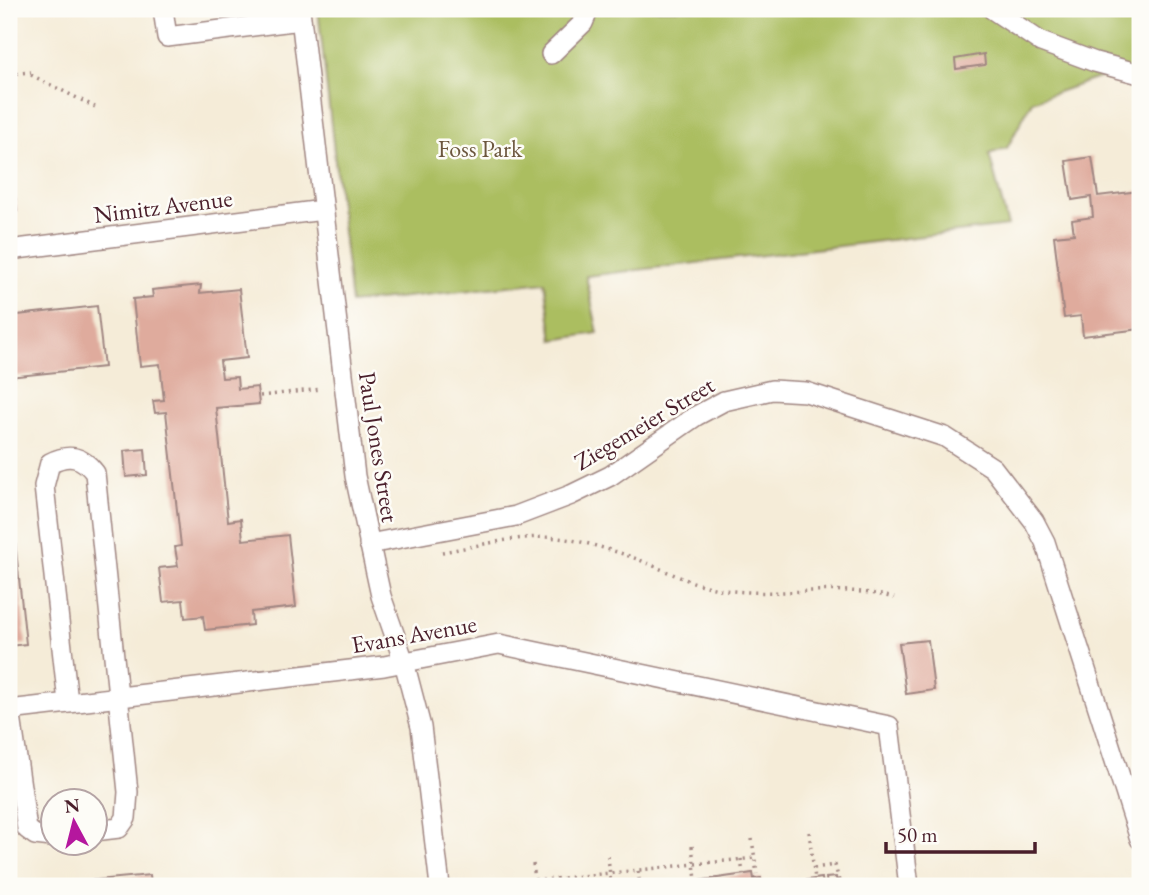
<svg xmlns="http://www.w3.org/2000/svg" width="1149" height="895" font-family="'EB Garamond',serif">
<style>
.green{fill:#abbe61;stroke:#7a6e46;stroke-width:2}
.building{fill:#dfab9d}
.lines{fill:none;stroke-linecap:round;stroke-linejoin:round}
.minor-casing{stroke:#a08682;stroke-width:22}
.path{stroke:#a08682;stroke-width:3.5;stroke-dasharray:2 5;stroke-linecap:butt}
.minor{stroke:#fff;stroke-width:19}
.path-bridge{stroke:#a08682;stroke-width:3.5;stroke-dasharray:2 5;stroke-linecap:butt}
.labels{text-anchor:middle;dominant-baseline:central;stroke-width:5;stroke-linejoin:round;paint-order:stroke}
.park-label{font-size:24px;fill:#6c573e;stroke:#fdfcf7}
.street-label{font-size:24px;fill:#4a1f2b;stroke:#fdfcf7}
</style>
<rect width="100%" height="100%" fill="#fdfcf7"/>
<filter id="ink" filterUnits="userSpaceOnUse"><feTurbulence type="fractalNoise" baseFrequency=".0143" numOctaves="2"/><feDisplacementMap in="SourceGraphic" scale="14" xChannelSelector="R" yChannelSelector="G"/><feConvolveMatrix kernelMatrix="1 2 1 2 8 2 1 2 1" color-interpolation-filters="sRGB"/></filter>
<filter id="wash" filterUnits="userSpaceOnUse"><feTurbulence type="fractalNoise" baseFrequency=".00686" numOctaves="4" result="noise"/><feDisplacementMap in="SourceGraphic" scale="28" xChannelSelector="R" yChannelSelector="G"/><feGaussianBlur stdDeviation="1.57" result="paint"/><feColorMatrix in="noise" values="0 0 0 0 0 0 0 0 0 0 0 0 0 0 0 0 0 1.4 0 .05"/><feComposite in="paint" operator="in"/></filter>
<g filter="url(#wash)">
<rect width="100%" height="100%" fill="#f5ecd8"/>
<polygon class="green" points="318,9 1140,9 1140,88 1101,77 1032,101 1007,148 989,154 1008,226 586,276 598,333 553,340 545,282 351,303"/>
<g id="blocks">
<g class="building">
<polygon points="984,54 985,65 956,69 955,59"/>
<polygon points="9,155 17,211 9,212"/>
<polygon points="1092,157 1098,196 1140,191 1140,329 1083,336 1081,316 1064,318 1054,236 1074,234 1072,220 1093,217 1091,197 1072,200 1066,161"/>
<polygon points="201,285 200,293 239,289 247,358 220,361 222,378 237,377 238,389 257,387 259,404 216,408 228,521 241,519 243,540 288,535 296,607 251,612 252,625 205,630 203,616 185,618 183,600 163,602 159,568 178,566 175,547 181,546 166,412 155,413 153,401 164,400 160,364 140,366 133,299 153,297 152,290"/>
<polygon points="97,306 104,367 9,377 9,316"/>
<polygon points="145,449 147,475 126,477 124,451"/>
<polygon points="9,503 11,503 26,644 9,646"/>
<polygon points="928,640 934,690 906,694 899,643"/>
<polygon points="753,873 754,879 761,878 762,886 662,886"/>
<polygon points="150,875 151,886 54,886 54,884"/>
<polygon points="836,877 837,886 827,886 826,878"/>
<polygon points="822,878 823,886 771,886 771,885"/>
</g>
</g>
</g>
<g filter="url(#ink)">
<use href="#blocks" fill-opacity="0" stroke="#a08682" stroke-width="2"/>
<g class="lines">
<defs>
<g id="minor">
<polyline points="163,9 167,37 301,20"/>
<polyline points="300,9 355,476 381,596 404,662 421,727 440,886"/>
<polyline points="992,9 1041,42 1095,62 1140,74"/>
<polyline points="551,54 583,23 589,9"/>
<polyline points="9,250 323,210"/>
<polyline points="369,544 516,516 571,495 610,476 696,416 724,401 772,390 806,392 945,437 993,468 1034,521 1045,542 1140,839"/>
<path d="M 68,702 L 44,486 L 50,463 C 69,453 82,456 95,473 L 128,792 L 126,818 L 119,828 L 94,831"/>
<polyline points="10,709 27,829 35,835 52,837"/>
<polyline points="9,710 384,666 499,644 889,726 909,886"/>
</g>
</defs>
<use href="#minor" class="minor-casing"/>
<g class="path">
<polyline points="9,74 31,72"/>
<polyline points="31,75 95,107"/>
<polyline points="260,396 321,389"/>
<path d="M 442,552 C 479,546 520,534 558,538 C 578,540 600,547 620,553 C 655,564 688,585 725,590 C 784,598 834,582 894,598"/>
<polyline points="809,832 815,879"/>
<polyline points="752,839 757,874"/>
<polyline points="692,846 696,880"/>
<polyline points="608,856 611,886"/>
<polyline points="741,859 743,874"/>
<polyline points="533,864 536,886"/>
<polyline points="695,864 755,858"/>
<polyline points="814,868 835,865 839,881 836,881"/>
<polyline points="638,871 640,886"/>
<polyline points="494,886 535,881"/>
</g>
<use href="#minor" class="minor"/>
<polyline class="path-bridge" points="535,881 695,864"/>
</g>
</g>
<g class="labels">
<g class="park-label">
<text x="480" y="148">Foss Park</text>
</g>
<g class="street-label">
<text transform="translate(163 206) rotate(-7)">Nimitz Avenue</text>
<text transform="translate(644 423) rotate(-31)">Ziegemeier Street</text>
<text transform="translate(379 447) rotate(81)">Paul Jones Street</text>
<text transform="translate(414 634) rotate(-10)">Evans Avenue</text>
</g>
</g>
<rect width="1149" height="895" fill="none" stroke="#fdfcf7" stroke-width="35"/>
<g transform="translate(74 822) rotate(353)"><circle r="33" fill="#fdfcf7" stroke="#b5a4a5" stroke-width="2"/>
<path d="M0-5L12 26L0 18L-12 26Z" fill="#b5179e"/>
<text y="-10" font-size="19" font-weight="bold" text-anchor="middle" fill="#4a1f2b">N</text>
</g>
<path d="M886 842v10h149v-10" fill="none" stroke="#4a1f2b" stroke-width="3.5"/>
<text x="897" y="842" font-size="21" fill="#4a1f2b" stroke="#fdfcf7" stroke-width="5" paint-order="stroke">50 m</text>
</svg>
